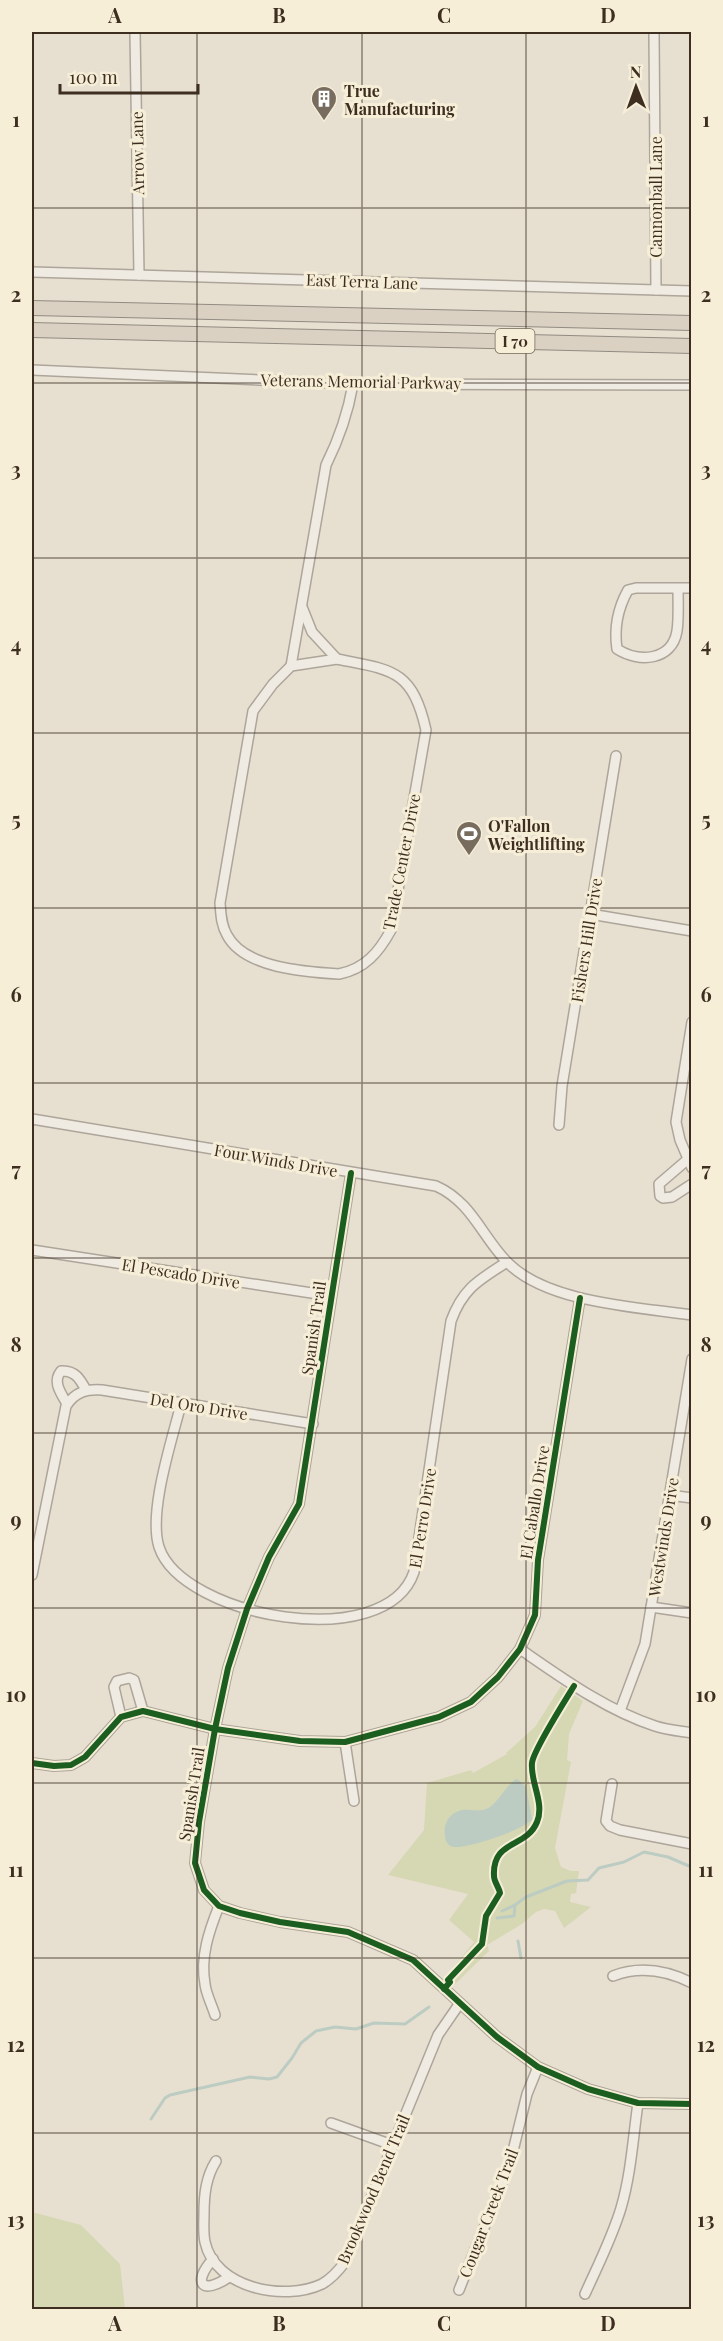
<svg xmlns="http://www.w3.org/2000/svg" width="723" height="2341" font-family="'Playfair Display',serif">
<style>
.green{fill:#d6d7b3}
.water{fill:#bcccc2}
.lines{fill:none;stroke-linecap:round;stroke-linejoin:round}
.stream{stroke:#bcccc2;stroke-width:3}
.minor-casing{stroke:#ada599;stroke-width:12}
.highway-casing{stroke:#928b80;stroke-width:16}
.minor{stroke:#efebe3;stroke-width:9}
.highway{stroke:#dad1c2;stroke-width:14}
.cycleway-casing{stroke:#f7eed8;stroke-width:10}
.cycleway{stroke:#1b5e20;stroke-width:6}
.grid{fill:none;stroke:#3d2e20;stroke-width:1.5;stroke-opacity:0.55}
.labels{text-anchor:middle;dominant-baseline:central;stroke-width:6;stroke-linejoin:round;paint-order:stroke}
.shield{fill:#f7eed8;stroke:#756857;stroke-width:1.5}
.shield-label{font-size:15px;font-weight:bold;fill:#3d2e20}
.poi-label{font-size:16px;font-weight:bold;fill:#3d2e20;stroke:#f7eed8;text-anchor:start}
.street-label{font-size:16px;fill:#3d2e20;stroke:#f7eed8}
.neatline{fill:none;stroke:#3d2e20;stroke-width:2}
.grid-label{font-size:20px;text-anchor:middle;font-weight:bold;fill:#3d2e20}
</style>
<rect width="100%" height="100%" fill="#e7e0d1"/>
<g class="green">
<polygon points="561,1686 583,1701 569,1734 567,1760 571,1762 555,1848 561,1867 571,1871 579,1871 576,1893 571,1894 570,1902 591,1907 564,1928 555,1911 544,1909 536,1912 522,1924 487,1945 489,1951 451,1988 443,1980 474,1942 449,1920 468,1894 388,1875 424,1830 427,1783 471,1770 473,1773 507,1754 506,1753 535,1727"/>
<polygon points="32,2212 81,2225 120,2264 125,2309 32,2309"/>
</g>
<path class="water" d="M 516,1779 L 519,1780 L 526,1787 L 532,1819 C 526,1829 469,1848 456,1847 C 451,1847 450,1846 447,1843 C 441,1830 446,1813 462,1810 C 471,1809 481,1813 490,1807 C 500,1800 505,1787 516,1779 Z"/>
<g class="lines">
<g class="stream">
<polyline points="502,1911 515,1905"/>
<polyline points="497,1918 514,1916 515,1905 526,1897 567,1881 588,1880 599,1868 624,1862 644,1852 668,1857 689,1866"/>
<polyline points="518,1941 521,1958"/>
<polyline points="151,2119 165,2098 170,2095 250,2077 269,2079 277,2077 292,2058 301,2043 316,2031 335,2027 356,2029 374,2023 405,2024 429,2007"/>
</g>
<defs>
<g id="minor">
<polyline points="135,32 139,275"/>
<polyline points="654,32 656,290"/>
<polyline points="32,272 692,291"/>
<polyline points="32,370 353,384 692,385"/>
<path d="M 678,588 C 678,602 679,618 677,631 C 672,661 639,663 617,649 C 614,629 618,608 628,590 L 636,588 L 692,588"/>
<polyline points="302,607 312,632 337,659"/>
<path d="M 337,659 C 392,670 412,669 426,730 L 391,930 C 379,952 365,969 339,974 C 305,972 244,968 227,935 C 221,925 221,914 220,903 L 253,711 L 273,684 L 291,666 Z"/>
<path d="M 291,666 L 326,465 C 339,439 348,413 353,384"/>
<polyline points="590,914 692,931"/>
<polyline points="692,1022 676,1122 680,1140 692,1168"/>
<path d="M 32,1119 L 436,1186 C 472,1202 482,1237 508,1263 C 548,1303 637,1307 692,1315"/>
<polyline points="559,1125 562,1086 616,756"/>
<polyline points="687,1160 659,1184 660,1196 663,1198 672,1197 692,1184"/>
<polyline points="351,1173 299,1504 269,1557 247,1609 228,1668 215,1729 199,1822 195,1863 204,1890 219,1906 240,1913 280,1922 348,1932 413,1960 497,2037 538,2067 588,2089 638,2103 692,2104"/>
<polyline points="32,1250 331,1296"/>
<path d="M 67,1404 C 61,1393 52,1382 61,1371 C 75,1370 80,1379 86,1390"/>
<path d="M 181,1404 C 172,1440 148,1512 159,1547 C 182,1617 386,1655 414,1572 L 451,1321 C 463,1288 479,1280 507,1262"/>
<polyline points="669,1495 692,1498"/>
<path d="M 32,1575 L 66,1406 C 75,1392 86,1389 102,1390 L 313,1424"/>
<polyline points="651,1607 692,1613"/>
<path d="M 520,1649 C 562,1678 606,1710 655,1726 C 667,1730 680,1731 692,1733"/>
<polyline points="620,1711 645,1644 692,1359"/>
<polyline points="121,1717 114,1687 117,1681 129,1678 134,1680 143,1711"/>
<polyline points="345,1742 354,1801"/>
<polyline points="32,1763 54,1766 71,1765 85,1757 121,1717 143,1711 215,1729 300,1741 345,1742 439,1717 471,1702 498,1677 520,1649 535,1615 538,1560 580,1298"/>
<polyline points="612,1784 606,1821 610,1826 620,1830 692,1844"/>
<path d="M 613,1976 C 639,1966 666,1970 692,1983"/>
<path d="M 215,2015 C 212,2005 206,1994 205,1984 C 200,1957 209,1931 219,1906"/>
<polyline points="331,2123 392,2145"/>
<path d="M 216,2161 C 206,2177 204,2194 204,2214 C 204,2222 203,2233 205,2242 C 215,2288 284,2302 322,2284 C 331,2279 339,2270 345,2262 L 438,2035 L 460,2003"/>
<path d="M 213,2259 C 191,2284 203,2295 229,2277"/>
<polyline points="459,2290 510,2163 527,2094 538,2067"/>
<path d="M 585,2294 C 598,2265 612,2238 621,2208 C 631,2174 633,2138 638,2103"/>
</g>
<g id="highway">
<polyline points="32,308 692,323"/>
<polyline points="32,330 692,346"/>
</g>
</defs>
<use href="#minor" class="minor-casing"/>
<use href="#highway" class="highway-casing"/>
<use href="#minor" class="minor"/>
<use href="#highway" class="highway"/>
<defs>
<g id="cycleway">
<polyline points="351,1173 299,1504 269,1557 247,1609 228,1668 215,1729 199,1822 195,1863 204,1890 219,1906 240,1913 280,1922 348,1932 413,1960 497,2037 538,2067 588,2089 638,2103 692,2104"/>
<polyline points="32,1763 54,1766 71,1765 85,1757 121,1717 143,1711 215,1729 300,1741 345,1742 439,1717 471,1702 498,1677 520,1649 535,1615 538,1560 580,1298"/>
<path d="M 444,1989 L 450,1982 L 448,1980 L 482,1944 L 486,1916 L 500,1893 C 499,1887 494,1882 494,1876 C 492,1839 526,1849 537,1822 C 545,1803 530,1782 532,1763 C 533,1751 566,1699 574,1686"/>
</g>
</defs>
<use href="#cycleway" class="cycleway-casing"/>
<use href="#cycleway" class="cycleway"/>
</g>
<path class="grid" d="M 197,32 L 197,2310M 362,32 L 362,2310M 526,32 L 526,2310M 32,208 L 692,208M 32,383 L 692,383M 32,558 L 692,558M 32,733 L 692,733M 32,908 L 692,908M 32,1083 L 692,1083M 32,1258 L 692,1258M 32,1433 L 692,1433M 32,1608 L 692,1608M 32,1783 L 692,1783M 32,1958 L 692,1958M 32,2133 L 692,2133"/>
<defs>
<symbol id="building-pin" viewBox="-11 -11 22 30"><path d="M0 17L-7.5 6A9.5 9.5 0 1 1 7.5 6Z" fill="#786c5e" stroke="#f7eed8"/><path d="M-4-6H4V6H1V3H-1V6H-4ZM-2.5-4.3h1.7v1.8h-1.7ZM.8-4.3h1.7v1.8H.8ZM-2.5-1h1.7V.8h-1.7ZM.8-1h1.7V.8H.8Z" fill="#fff"/></symbol>
<symbol id="stadium-pin" viewBox="-11 -11 22 30"><path d="M0 17L-7.5 6A9.5 9.5 0 1 1 7.5 6Z" fill="#786c5e" stroke="#f7eed8"/><path d="M0-5a6.5 5 0 1 0 0 10a6.5 5 0 1 0 0-10ZM-3.5-1.8h7v3.6h-7Z" fill="#fff"/></symbol>
</defs>
<g fill-rule="evenodd">
<use href="#building-pin" x="309" y="84" width="30" height="40"/>
<use href="#stadium-pin" x="454" y="819" width="30" height="40"/>
</g>
<g class="labels">
<rect class="shield" x="495.5" y="329" width="39" height="24" rx="4.5"/>
<g class="shield-label">
<text x="515" y="341">I 70</text>
</g>
<g class="poi-label">
<text x="344" y="90">True<tspan x="344" dy="18">Manufacturing</tspan></text>
<text x="488" y="825">O'Fallon<tspan x="488" dy="18">Weightlifting</tspan></text>
</g>
<g class="street-label">
<text transform="translate(137 153) rotate(-91)">Arrow Lane</text>
<text transform="translate(655 197) rotate(-90)">Cannonball Lane</text>
<text transform="translate(362 281) rotate(2)">East Terra Lane</text>
<text transform="translate(361 381) rotate(1)">Veterans Memorial Parkway</text>
<text transform="translate(401 862) rotate(-79)">Trade Center Drive</text>
<text transform="translate(586 940) rotate(-81)">Fishers Hill Drive</text>
<text transform="translate(276 1160) rotate(10)">Four Winds Drive</text>
<text transform="translate(181 1273) rotate(9)">El Pescado Drive</text>
<text transform="translate(313 1328) rotate(-82)">Spanish Trail</text>
<text transform="translate(199 1406) rotate(9)">Del Oro Drive</text>
<text transform="translate(534 1502) rotate(-81)">El Caballo Drive</text>
<text transform="translate(422 1518) rotate(-81)">El Perro Drive</text>
<text transform="translate(663 1537) rotate(-81)">Westwinds Drive</text>
<text transform="translate(191 1794) rotate(-81)">Spanish Trail</text>
<text transform="translate(373 2189) rotate(-67)">Brookwood Bend Trail</text>
<text transform="translate(488 2213) rotate(-69)">Cougar Creek Trail</text>
</g>
</g>
<rect width="723" height="2341" fill="none" stroke="#f7eed8" stroke-width="66"/>
<g transform="translate(636 87) rotate(359)" stroke="#f7eed8" stroke-width="4.5" paint-order="stroke">
<path d="M0-4.5L10 22L0 15L-10 22Z" fill="#3d2e20"/>
<text y="-9" font-size="16" font-weight="bold" text-anchor="middle" fill="#3d2e20">N</text>
</g>
<path d="M60 84v9h138v-9" fill="none" stroke="#3d2e20" stroke-width="3"/>
<text x="69" y="84" font-size="18" fill="#3d2e20" stroke="#f7eed8" stroke-width="4.5" paint-order="stroke">100 m</text>
<rect x="33" y="33" width="657" height="2275" class="neatline"/>
<g class="grid-label">
<text x="115" y="23">A</text>
<text x="279" y="23">B</text>
<text x="444" y="23">C</text>
<text x="608" y="23">D</text>
<text x="16" y="127">1</text>
<text x="706" y="127">1</text>
<text x="16" y="302">2</text>
<text x="706" y="302">2</text>
<text x="16" y="477">3</text>
<text x="706" y="477">3</text>
<text x="16" y="652">4</text>
<text x="706" y="652">4</text>
<text x="16" y="827">5</text>
<text x="706" y="827">5</text>
<text x="16" y="1002">6</text>
<text x="706" y="1002">6</text>
<text x="16" y="1177">7</text>
<text x="706" y="1177">7</text>
<text x="16" y="1352">8</text>
<text x="706" y="1352">8</text>
<text x="16" y="1527">9</text>
<text x="706" y="1527">9</text>
<text x="16" y="1702">10</text>
<text x="706" y="1702">10</text>
<text x="16" y="1877">11</text>
<text x="706" y="1877">11</text>
<text x="16" y="2052">12</text>
<text x="706" y="2052">12</text>
<text x="16" y="2227">13</text>
<text x="706" y="2227">13</text>
<text x="115" y="2331">A</text>
<text x="279" y="2331">B</text>
<text x="444" y="2331">C</text>
<text x="608" y="2331">D</text>
</g>
</svg>
